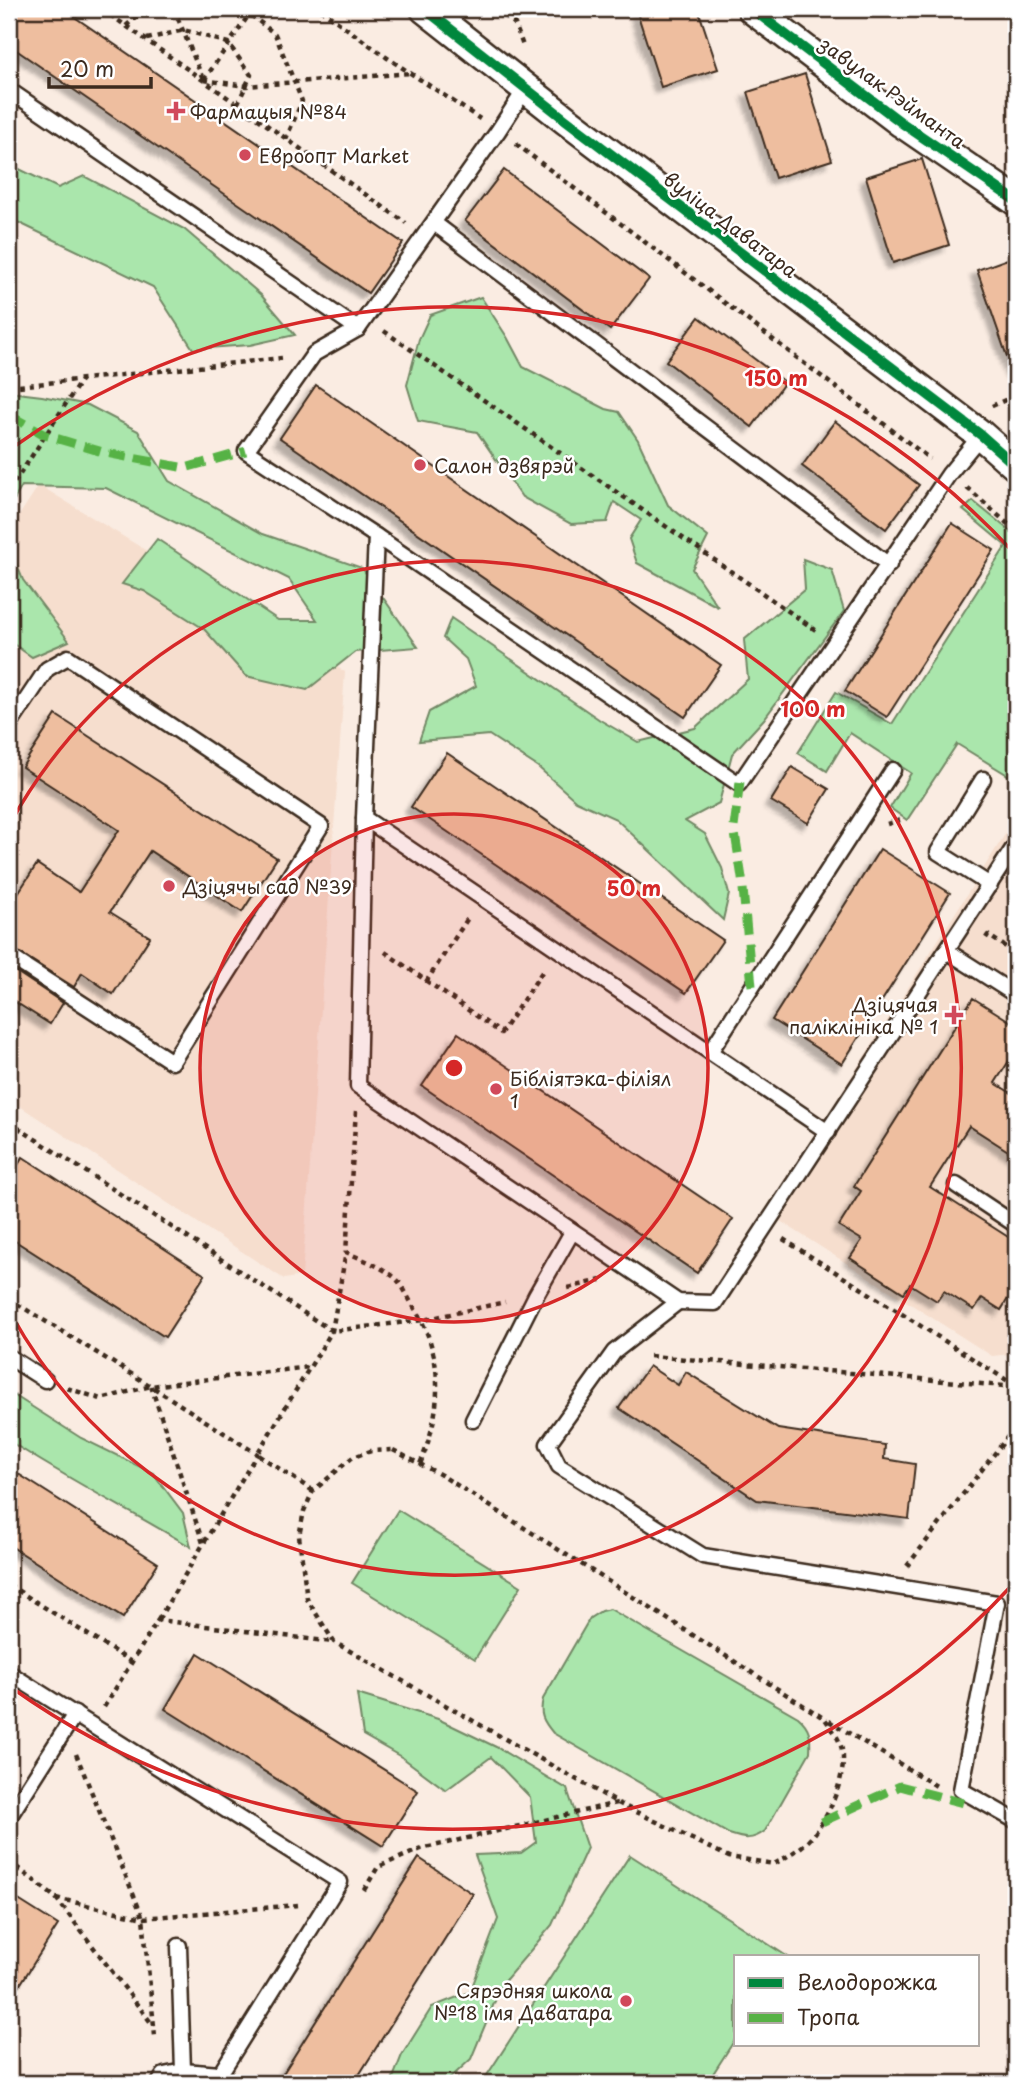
<svg xmlns="http://www.w3.org/2000/svg" width="1025" height="2092" font-family="'Playpen Sans',sans-serif">
<style>
.built{fill:#f6dece}
.green{fill:#aae6ac;stroke:#728865;stroke-width:2}
.building{fill:#eebe9f;stroke:#3b2a1e;stroke-width:2;filter:url(#shadow)}
.lines{fill:none;stroke-linecap:round;stroke-linejoin:round}
.lane-casing{stroke:#3b2a1e;stroke-width:19}
.street-casing{stroke:#3b2a1e;stroke-width:33}
.path{stroke:#3b2a1e;stroke-width:4.5;stroke-dasharray:5 5;stroke-linecap:butt}
.lane{stroke:#fff;stroke-width:14}
.street{stroke:#fff;stroke-width:28}
.quiet{stroke:#57b245;stroke-width:9;stroke-dasharray:18 9;stroke-linecap:butt}
.cycleway-casing{stroke:#fff;stroke-width:15}
.cycleway{stroke:#00873e;stroke-width:10}
.ring{fill:none;stroke:#d62828;stroke-width:3.5}
.poi-dot{fill:#d1495b;stroke:#fff;stroke-width:2.5}
.labels{text-anchor:middle;dominant-baseline:central;stroke-width:5;stroke-linejoin:round;paint-order:stroke}
.street-label{font-size:19px;fill:#3b2a1e;stroke:#fff}
.poi-label{font-size:19px;fill:#3b2a1e;stroke:#fff;text-anchor:start}
.centre{fill:#d62828;stroke:#fff;stroke-width:3.5}
.ring-label{font-size:21px;text-anchor:middle;font-weight:bold;fill:#d62828;stroke:#fff;stroke-width:5;stroke-linejoin:round;paint-order:stroke}
</style>
<defs>
<filter id="shadow"><feDropShadow dx="-6" dy="6" stdDeviation="2" flood-color="#0004"/></filter>
</defs>
<rect width="100%" height="100%" fill="#faece2"/>
<filter id="ink" filterUnits="userSpaceOnUse"><feTurbulence type="fractalNoise" baseFrequency=".0143" numOctaves="2"/><feDisplacementMap in="SourceGraphic" scale="14" xChannelSelector="R" yChannelSelector="G"/><feConvolveMatrix kernelMatrix="1 2 1 2 8 2 1 2 1" color-interpolation-filters="sRGB"/></filter>
<g filter="url(#ink)">
<g class="built">
<polygon points="39,485 345,672 302,1276 284,1279 9,1099 9,531"/>
<polygon points="1016,817 1016,1344 1010,1354 992,1356 766,1212"/>
</g>
<g class="green">
<polygon points="9,164 58,188 84,176 184,229 261,295 295,335 250,345 193,349 153,287 9,218"/>
<polygon points="481,297 507,337 523,367 606,409 619,412 638,440 668,505 708,537 692,569 718,607 637,563 629,539 641,520 614,502 607,522 571,524 522,497 477,432 418,421 407,385 419,339 430,315"/>
<polygon points="9,392 42,396 88,405 138,431 169,481 263,534 362,568 418,647 355,652 307,690 246,676 204,629 144,591 122,584 157,539 278,620 317,620 289,579 106,488 22,486 9,509"/>
<polygon points="973,501 1016,536 1016,780 957,744 907,820 890,808 911,773 850,733 827,771 798,753 836,692 892,724 1006,546 963,510"/>
<polygon points="9,545 23,580 69,641 32,657 9,641"/>
<polygon points="803,559 832,570 844,611 764,719 732,754 719,803 685,821 705,834 722,868 729,894 723,920 616,819 576,801 538,767 489,735 419,741 429,712 476,686 466,659 443,638 451,618 600,720 638,742 695,728 748,679 744,640 805,589"/>
<path d="M 9,1392 L 81,1438 L 153,1473 L 183,1513 L 191,1547 C 130,1511 68,1479 9,1441 Z"/>
<polygon points="398,1510 521,1586 475,1659 352,1583"/>
<path d="M 610,1609 L 798,1717 C 810,1727 811,1736 810,1752 L 765,1831 C 752,1841 744,1839 729,1834 L 553,1733 C 543,1721 539,1714 543,1699 L 590,1618 L 601,1611 Z"/>
<polygon points="357,1694 438,1719 496,1747 567,1789 587,1848 552,1925 502,1984 471,2059 445,2083 391,2083 402,2055 432,2007 470,1992 498,1919 475,1855 521,1853 536,1842 530,1797 491,1757 446,1790 403,1758 363,1735"/>
<polygon points="630,1855 788,1957 736,1957 736,2038 707,2083 482,2083"/>
</g>
<g class="building">
<polygon points="9,9 63,9 403,243 368,293 9,45"/>
<polygon points="636,9 698,9 718,69 661,87"/>
<polygon points="805,74 832,160 775,178 748,92"/>
<polygon points="922,159 949,245 893,263 866,177"/>
<polygon points="504,170 649,279 610,330 465,221"/>
<polygon points="1016,256 1016,370 1012,371 977,270"/>
<polygon points="699,317 785,382 752,427 666,361"/>
<polygon points="316,385 721,665 685,717 280,438"/>
<polygon points="835,421 919,485 886,529 802,466"/>
<polygon points="952,523 994,550 887,717 845,691"/>
<polygon points="56,715 277,858 242,912 150,851 110,912 150,937 113,994 82,973 74,987 9,946 9,907 37,864 79,892 119,830 22,767"/>
<polygon points="447,753 723,940 686,993 411,807"/>
<polygon points="792,767 829,789 808,823 771,801"/>
<polygon points="880,849 950,893 842,1064 772,1020"/>
<polygon points="9,967 63,1003 50,1024 9,998"/>
<polygon points="973,998 1016,1025 1016,1050 995,1083 1016,1096 1016,1156 969,1126 930,1187 1016,1242 1016,1286 1001,1310 982,1298 974,1310 944,1291 937,1301 910,1284 904,1293 850,1258 862,1240 839,1226 861,1191 854,1186"/>
<polygon points="458,1033 733,1219 697,1273 422,1086"/>
<polygon points="23,1157 205,1275 165,1337 9,1237 9,1179"/>
<polygon points="649,1366 678,1385 686,1372 778,1429 885,1445 884,1459 915,1464 909,1519 757,1500 619,1408"/>
<polygon points="9,1468 158,1563 123,1618 9,1545"/>
<polygon points="198,1653 418,1791 383,1846 165,1709"/>
<polygon points="419,1858 473,1894 354,2083 277,2083"/>
<polygon points="9,1894 58,1925 9,2002"/>
</g>
<g class="lines">
<defs>
<g id="lane">
<polyline points="526,88 498,131 358,329 314,354 246,451 376,536 739,784 949,474 981,435"/>
<polyline points="9,90 358,329"/>
<polyline points="434,223 889,565"/>
<polyline points="376,536 364,818 358,1086 678,1302 715,1303 1016,844"/>
<polyline points="9,726 47,669 68,657 321,826 172,1062 9,956"/>
<polyline points="983,779 938,852 990,885"/>
<polyline points="364,818 828,1132"/>
<polyline points="947,951 1016,995"/>
<polyline points="710,1052 893,770"/>
<polyline points="956,1185 1016,1225"/>
<polyline points="678,1302 614,1352 548,1444 559,1466 703,1556 997,1603 961,1790 1016,1821"/>
<polyline points="9,1357 45,1380"/>
<polyline points="473,1420 536,1295 572,1232"/>
<polyline points="9,1673 340,1882 220,2074 183,2071 164,2075 159,2083"/>
<polyline points="9,1817 75,1714"/>
<polyline points="179,1946 183,2071"/>
</g>
<g id="street">
<polyline points="425,9 566,120 981,435 1016,466"/>
<polyline points="752,9 902,123 1016,201"/>
</g>
</defs>
<use href="#lane" class="lane-casing"/>
<use href="#street" class="street-casing"/>
<g class="path">
<polyline points="102,9 406,223"/>
<polyline points="174,9 203,79"/>
<polyline points="243,9 275,34 302,101 286,139"/>
<polyline points="320,9 386,57 480,119"/>
<polyline points="497,9 515,24 523,46"/>
<polyline points="126,26 145,9"/>
<polyline points="147,39 184,30 228,43 251,75 237,105"/>
<polyline points="204,80 246,86 411,73"/>
<polyline points="204,80 253,9"/>
<polyline points="516,144 930,459"/>
<polyline points="384,331 817,631"/>
<polyline points="9,387 282,358"/>
<polyline points="992,406 1016,395"/>
<polyline points="967,488 1016,531"/>
<polyline points="9,491 82,379"/>
<polyline points="887,824 900,820"/>
<polyline points="986,938 988,935 1016,954"/>
<polyline points="385,952 501,1033 544,969"/>
<polyline points="426,982 468,918"/>
<path d="M 356,1111 L 346,1252 C 361,1259 381,1266 394,1277 C 402,1283 407,1296 412,1304 C 445,1355 443,1409 420,1464"/>
<polyline points="9,1122 332,1331 423,1320 505,1302"/>
<polyline points="783,1239 1016,1386"/>
<polyline points="568,1288 601,1280"/>
<polyline points="9,1299 151,1386 257,1454 158,1620"/>
<polyline points="650,1356 1016,1387"/>
<polyline points="151,1386 203,1543"/>
<polyline points="67,1388 101,1399 151,1386 309,1367"/>
<path d="M 393,1450 L 441,1475 L 825,1719 C 833,1730 843,1743 843,1758 C 844,1783 825,1826 806,1843 C 797,1851 785,1858 774,1864 L 729,1857 L 618,1803 L 334,1642 L 307,1599 L 299,1536 L 304,1511 L 313,1491 L 353,1457 L 371,1451 Z"/>
<polyline points="313,1491 257,1454 332,1331 346,1252"/>
<polyline points="907,1566 1016,1426"/>
<polyline points="9,1585 133,1663"/>
<polyline points="104,1707 158,1620 333,1642"/>
<polyline points="829,1721 938,1787"/>
<polyline points="76,1754 143,1918 155,2036"/>
<polyline points="9,1861 56,1898 152,2024"/>
<polyline points="364,1890 378,1867 421,1849 617,1803"/>
<polyline points="56,1898 143,1918 298,1905"/>
</g>
<use href="#lane" class="lane"/>
<use href="#street" class="street"/>
<g class="quiet">
<polyline points="9,415 45,435 106,453 185,468 246,451"/>
<polyline points="740,782 734,827 742,878 752,986"/>
<polyline points="822,1822 900,1786 963,1803"/>
</g>
<defs>
<g id="cycleway">
<polyline points="425,9 566,120 981,435 1016,466"/>
<polyline points="752,9 902,123 1016,201"/>
</g>
</defs>
<use href="#cycleway" class="cycleway-casing"/>
<use href="#cycleway" class="cycleway"/>
</g>
</g>
<circle cx="454" cy="1068" r="254" fill="#d62828" fill-opacity=".12"/>
<g class="ring">
<circle cx="454" cy="1068" r="254"/>
<path d="M11 822A507 507 0 1 1 11 1314"/>
<path d="M1015 1582A761 761 0 0 1 12 1688M12 448A761 761 0 0 1 1015 554"/>
</g>
<g class="poi-dot">
<path d="M172.5 100.5h7v7h7v7h-7v7h-7v-7h-7v-7h7z"/>
<circle cx="245" cy="155" r="7"/>
<circle cx="420" cy="465" r="7"/>
<circle cx="169" cy="886" r="7"/>
<path d="M950.5 1004.5h7v7h7v7h-7v7h-7v-7h-7v-7h7z"/>
<circle cx="496" cy="1089" r="7"/>
<circle cx="626" cy="2001" r="7"/>
</g>
<g class="labels">
<g class="street-label">
<text transform="translate(893 92) rotate(36)">завулак Рэйманта</text>
<text transform="translate(731 224) rotate(37)">вуліца Даватара</text>
</g>
<g class="poi-label">
<text x="190" y="111">Фармацыя №84</text>
<text x="259" y="155">Евроопт Market</text>
<text x="434" y="465">Салон дзвярэй</text>
<text x="183" y="886">Дзіцячы сад №39</text>
<text x="938" y="1004" text-anchor="end">Дзіцячая<tspan x="938" dy="22">паліклініка № 1</tspan></text>
<text x="510" y="1078">Бібліятэка-філіял<tspan x="510" dy="22">1</tspan></text>
<text x="612" y="1990" text-anchor="end">Сярэдняя школа<tspan x="612" dy="22">№18 імя Даватара</tspan></text>
</g>
</g>
<circle cx="454" cy="1068" r="10" class="centre"/>
<g class="ring-label">
<text x="776" y="386">150 m</text>
<text x="813" y="717">100 m</text>
<text x="634" y="896">50 m</text>
</g>
<rect width="1025" height="2092" fill="none" stroke="#fff" stroke-width="35"/>
<rect x="18" y="18" width="990" height="2057" fill="none" stroke="#3b2a1e" stroke-width="2.5" filter="url(#ink)"/>
<rect x="734" y="1955" width="245" height="91" fill="#ffffff" stroke="#b1aaa5" stroke-width="2"/>
<rect x="748" y="1978" width="35" height="10" fill="#00873e" stroke="#b1aaa5" stroke-width="2"/>
<text x="797" y="1990" font-size="21" fill="#3b2a1e">Велодорожка</text>
<rect x="748" y="2013" width="35" height="10" fill="#57b245" stroke="#b1aaa5" stroke-width="2"/>
<text x="797" y="2025" font-size="21" fill="#3b2a1e">Тропа</text>
<path d="M49 77v10h102v-10" fill="none" stroke="#3b2a1e" stroke-width="3.5"/>
<text x="60" y="77" font-size="21" fill="#3b2a1e" stroke="#ffffff" stroke-width="5" paint-order="stroke">20 m</text>
</svg>
